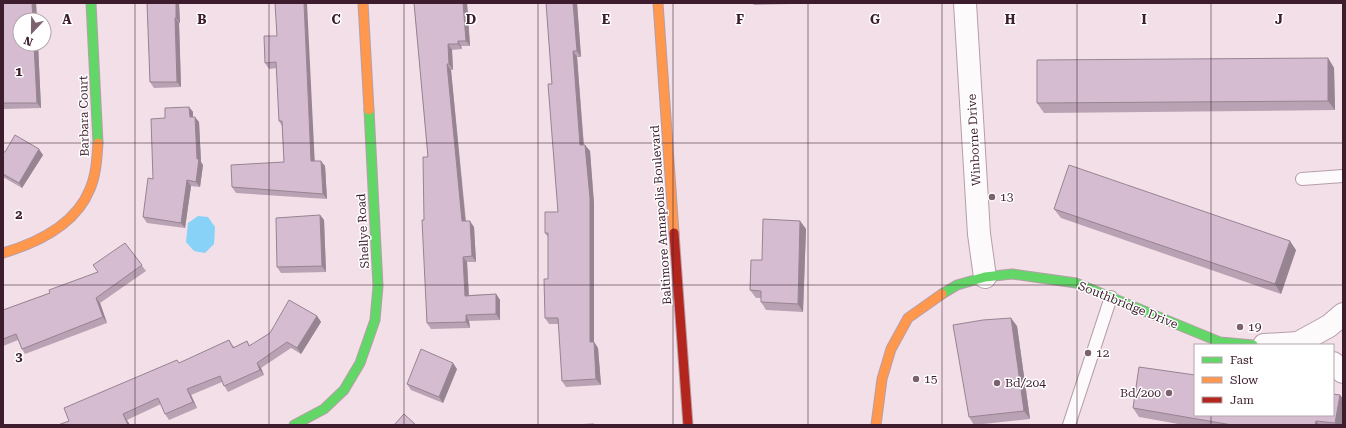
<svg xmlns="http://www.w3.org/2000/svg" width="1346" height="428" font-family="'Roboto Serif',serif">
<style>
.water{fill:#87d2f6}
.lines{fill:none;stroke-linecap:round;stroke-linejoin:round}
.lane-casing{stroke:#b69ea9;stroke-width:14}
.street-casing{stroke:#b69ea9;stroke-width:24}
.fast-casing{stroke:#b69ea9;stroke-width:11}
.slow-casing{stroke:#b69ea9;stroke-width:11}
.jam-casing{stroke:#b69ea9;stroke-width:11}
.lane{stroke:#fdfafb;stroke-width:12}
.street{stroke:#fdfafb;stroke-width:22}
.fast{stroke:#63d668;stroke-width:9}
.slow{stroke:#ff974d;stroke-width:9}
.jam{stroke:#b3261e;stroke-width:9}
.wall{fill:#b8a2b3}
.shaded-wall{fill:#968492}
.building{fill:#d6bcd0;stroke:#968492}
.grid{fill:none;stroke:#3d1d2d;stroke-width:1;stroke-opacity:0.55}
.poi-dot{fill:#7c616e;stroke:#fff;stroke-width:1.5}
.labels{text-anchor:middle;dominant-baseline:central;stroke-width:3;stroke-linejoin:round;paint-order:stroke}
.street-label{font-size:12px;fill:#3d1d2d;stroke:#fff}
.poi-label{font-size:12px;fill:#3d1d2d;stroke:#fff;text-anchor:start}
.grid-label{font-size:13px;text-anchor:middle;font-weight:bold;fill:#3d1d2d;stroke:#fff;stroke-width:3;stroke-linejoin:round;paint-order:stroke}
</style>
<rect width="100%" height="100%" fill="#f2dfe7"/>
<polygon class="water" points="198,216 208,217 215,227 214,244 205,253 194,251 186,242 188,223"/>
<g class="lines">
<defs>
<g id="lane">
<polyline points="1302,179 1343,176"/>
<polyline points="1069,425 1111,297"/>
</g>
<g id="street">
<polyline points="965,3 979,234 985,277"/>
<polyline points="1264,345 1298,343 1329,326 1343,314"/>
<polyline points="1333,363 1343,372"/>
</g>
<g id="fast">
<polyline points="91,3 98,143"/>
<polyline points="942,294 957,285 985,277 1012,274 1076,283 1220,342 1253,345"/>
<polyline points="294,425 324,409 344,390 360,363 375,320 378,286 369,110"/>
</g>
<g id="slow">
<polyline points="363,3 369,110"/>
<polyline points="658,3 674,233"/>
<path d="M 3,253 C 37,243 76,224 90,189 C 96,175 97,159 98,143"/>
<polyline points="876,425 882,379 891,349 908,318 942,294"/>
</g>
<polyline id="jam" points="674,233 688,425"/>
</defs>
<use href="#lane" class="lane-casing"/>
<use href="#street" class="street-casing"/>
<use href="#fast" class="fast-casing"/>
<use href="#slow" class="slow-casing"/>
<use href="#jam" class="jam-casing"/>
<use href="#lane" class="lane"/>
<use href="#street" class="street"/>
<use href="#fast" class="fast"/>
<use href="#slow" class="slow"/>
<use href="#jam" class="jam"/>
</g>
<g class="wall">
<polygon points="3,3 36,3 37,20 20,20 20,44 38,44 41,108 3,109"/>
<polygon points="147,3 179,3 180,23 179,23 181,87 154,88 150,82"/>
<polygon points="414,3 467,3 470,46 461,46 462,49 452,50 453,70 451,70 466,221 474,227 476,262 467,262 469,295 496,294 500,300 500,320 469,321 470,328 431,329 427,323 424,220 428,157"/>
<polygon points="546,3 577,3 581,57 577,57 584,145 585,145 590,151 594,204 594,342 598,348 601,385 566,387 562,381 559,324 549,324 545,318 548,279 548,237 545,233 558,212 552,84"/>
<polygon points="752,3 791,3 791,4 754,5"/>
<polygon points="277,36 315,161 325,166 327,199 236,193 232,187 284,162 282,126 279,121 277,68 269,69 265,63"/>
<polygon points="1328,58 1334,68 1335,110 1044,113 1037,103"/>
<polygon points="189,107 193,112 193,117 199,122 201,162 203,165 200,187 191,186 185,228 147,223 143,217 153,179"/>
<polygon points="3,152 43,155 22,188 3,177"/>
<polygon points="1054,209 1296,250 1281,294 1061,218"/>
<polygon points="320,215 324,220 326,272 281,273 277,267"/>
<polygon points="800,221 806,229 803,312 766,310 761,302 761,298 756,298 750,290 762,260"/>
<polygon points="125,243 146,271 100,303 107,323 25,354 22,349 18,340 3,346 3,310 50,293 98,272"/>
<polygon points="317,316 321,322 301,354 291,348 261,368 264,375 228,392 222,382 191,395 197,408 169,420 165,414 161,404 127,420 69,421 180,363 229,340 234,347 247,341 250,346"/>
<polygon points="1017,326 1030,419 974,425 969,417"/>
<polygon points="457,369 443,403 411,390 407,384"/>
<polygon points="1340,395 1343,399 1343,425 1184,425 1139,417 1133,408"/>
</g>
<g class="shaded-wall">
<polygon points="32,3 36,3 37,20 33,20"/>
<polygon points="176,3 179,3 180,23 176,18"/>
<polygon points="304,3 307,3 315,167 311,161"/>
<polygon points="463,3 467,3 470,46 466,41"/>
<polygon points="573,3 577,3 581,57 577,51"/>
<polygon points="175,18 179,23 181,87 177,82"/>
<polygon points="458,41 461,46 462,49 458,44"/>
<polygon points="34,44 38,44 41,108 37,103"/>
<polygon points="448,44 452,50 453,70 449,64"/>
<polygon points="573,51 577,57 584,151 580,145"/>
<polygon points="1328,58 1334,68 1335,110 1328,101"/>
<polygon points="447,64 451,70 466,227 462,221"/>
<polygon points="189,107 193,112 193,123 190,117"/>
<polygon points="195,117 199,122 201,162 203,165 200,187 196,182 197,159"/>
<polygon points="585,145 590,151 594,204 594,348 590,342"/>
<polygon points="39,149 43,155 22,188 19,183"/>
<polygon points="321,161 325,166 327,199 323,194"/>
<polygon points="187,180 191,186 185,228 181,223"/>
<polygon points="320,215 324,220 326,272 322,266"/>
<polygon points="470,221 474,227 476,262 472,256"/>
<polygon points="800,221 806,229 803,312 798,304"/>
<polygon points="1290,241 1296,250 1281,294 1275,284"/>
<polygon points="463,257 467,262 469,301 465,296"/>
<polygon points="496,294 500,300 500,320 496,314"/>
<polygon points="96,298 100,303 107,323 103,317"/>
<polygon points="466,315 469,321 470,328 466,322"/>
<polygon points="317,316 321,322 301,354 297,348"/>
<polygon points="1011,318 1017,326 1030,419 1024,411"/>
<polygon points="594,342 598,348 601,385 596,379"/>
<polygon points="257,363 261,368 264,375 260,370"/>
<polygon points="453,363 457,369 443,403 439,397"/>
<polygon points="187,389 191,395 197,408 193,402"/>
<polygon points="1340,395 1343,399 1343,425 1336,425 1335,423"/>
<polygon points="123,414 127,420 130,425 128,425"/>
<polygon points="1316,421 1319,425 1315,425"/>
</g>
<g class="building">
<polygon points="3,3 32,3 33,20 20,20 20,44 34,44 37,103 3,103"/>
<polygon points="147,3 176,3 176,18 175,18 177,82 150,82"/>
<polygon points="275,3 304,3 311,161 321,161 323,194 232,187 231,165 284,162 282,121 279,121 276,62 265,63 264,36 277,36"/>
<polygon points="414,3 463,3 466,41 458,41 458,44 448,44 449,64 447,64 462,221 470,221 472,256 463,257 465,296 496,294 496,314 466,315 466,322 427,323 422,220 424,220 423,157 428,157"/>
<polygon points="546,3 573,3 577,51 573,51 580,145 585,145 590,198 590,342 594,342 596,379 562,381 558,318 545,318 544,279 548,279 548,233 545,233 545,212 558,212 548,84 552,84"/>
<polygon points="1328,58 1328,101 1037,103 1037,60"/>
<polygon points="189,107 190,117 195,117 197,159 199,159 196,182 187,180 181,223 143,217 148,178 153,179 151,119 165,118 165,108"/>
<polygon points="15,135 39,149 19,183 3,174 3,152 5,152"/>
<polygon points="1069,165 1290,241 1275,284 1054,209"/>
<polygon points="320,215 322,266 277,267 276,218"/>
<polygon points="763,219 800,221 798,304 761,302 761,291 750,290 751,260 762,260"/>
<polygon points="125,243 142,265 96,298 103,317 22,349 16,334 3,339 3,310 50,293 49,290 98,272 93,265"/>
<polygon points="289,300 317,316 297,348 287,342 257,363 260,370 224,386 220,376 187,389 193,402 165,414 158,398 123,414 128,425 58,425 69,421 64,408 177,360 179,363 229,340 233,348 247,341 249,346 270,333"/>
<polygon points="1011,318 1024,411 969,417 953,325 983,320"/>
<polygon points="421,349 453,363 439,397 407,384"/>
<polygon points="1139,367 1195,375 1195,415 1333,415 1333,394 1340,395 1335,423 1316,421 1315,425 1232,425 1133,408"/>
<polygon points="404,414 416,425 394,425"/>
<polygon points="594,424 594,425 572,425"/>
</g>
<path class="grid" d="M 135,3 L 135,425M 269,3 L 269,425M 404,3 L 404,425M 538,3 L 538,425M 673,3 L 673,425M 808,3 L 808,425M 942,3 L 942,425M 1077,3 L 1077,425M 1211,3 L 1211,345M 3,143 L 1343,143M 3,285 L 1343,285M 1211,415 L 1211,425"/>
<g class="poi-dot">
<circle cx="992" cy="197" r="4"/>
<circle cx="1240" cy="327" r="4"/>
<circle cx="1088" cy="353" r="4"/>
<circle cx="916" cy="379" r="4"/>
<circle cx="997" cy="383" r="4"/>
<circle cx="1169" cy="393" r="4"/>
</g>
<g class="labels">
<g class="street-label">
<text transform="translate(84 116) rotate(-91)">Barbara Court</text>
<text transform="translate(974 140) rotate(-93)">Winborne Drive</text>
<text transform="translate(661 215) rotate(-94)">Baltimore Annapolis Boulevard</text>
<text transform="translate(363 231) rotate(-93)">Shellye Road</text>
<text transform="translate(1128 305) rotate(22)">Southbridge Drive</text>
</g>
<g class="poi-label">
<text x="1000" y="197">13</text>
<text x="1248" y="327">19</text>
<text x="1096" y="353">12</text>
<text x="924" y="379">15</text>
<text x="1005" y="383">Bd/204</text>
<text x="1161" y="393" text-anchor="end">Bd/200</text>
</g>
</g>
<g class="grid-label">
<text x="67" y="24">A</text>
<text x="202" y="24">B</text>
<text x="336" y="24">C</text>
<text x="471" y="24">D</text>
<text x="606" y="24">E</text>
<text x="740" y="24">F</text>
<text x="875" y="24">G</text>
<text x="1010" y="24">H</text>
<text x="1144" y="24">I</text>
<text x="1279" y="24">J</text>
<text x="19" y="76">1</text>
<text x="19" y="219">2</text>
<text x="19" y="361">3</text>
</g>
<rect width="1346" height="428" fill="none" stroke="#3d1d2d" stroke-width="8"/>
<rect x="1194" y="344" width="140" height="72" fill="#ffffff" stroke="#b1a5ab"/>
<rect x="1202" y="357" width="20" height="6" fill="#63d668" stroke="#b1a5ab"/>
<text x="1230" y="364" font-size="12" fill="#3d1d2d">Fast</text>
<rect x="1202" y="377" width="20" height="6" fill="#ff974d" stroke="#b1a5ab"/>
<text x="1230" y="384" font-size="12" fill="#3d1d2d">Slow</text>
<rect x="1202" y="397" width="20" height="6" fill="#b3261e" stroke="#b1a5ab"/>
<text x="1230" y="404" font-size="12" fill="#3d1d2d">Jam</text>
<g transform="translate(32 32) rotate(202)"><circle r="19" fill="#ffffff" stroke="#b1a5ab"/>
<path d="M0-3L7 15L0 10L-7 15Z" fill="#7c616e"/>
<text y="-6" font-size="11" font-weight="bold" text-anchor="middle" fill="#3d1d2d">N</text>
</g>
</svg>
